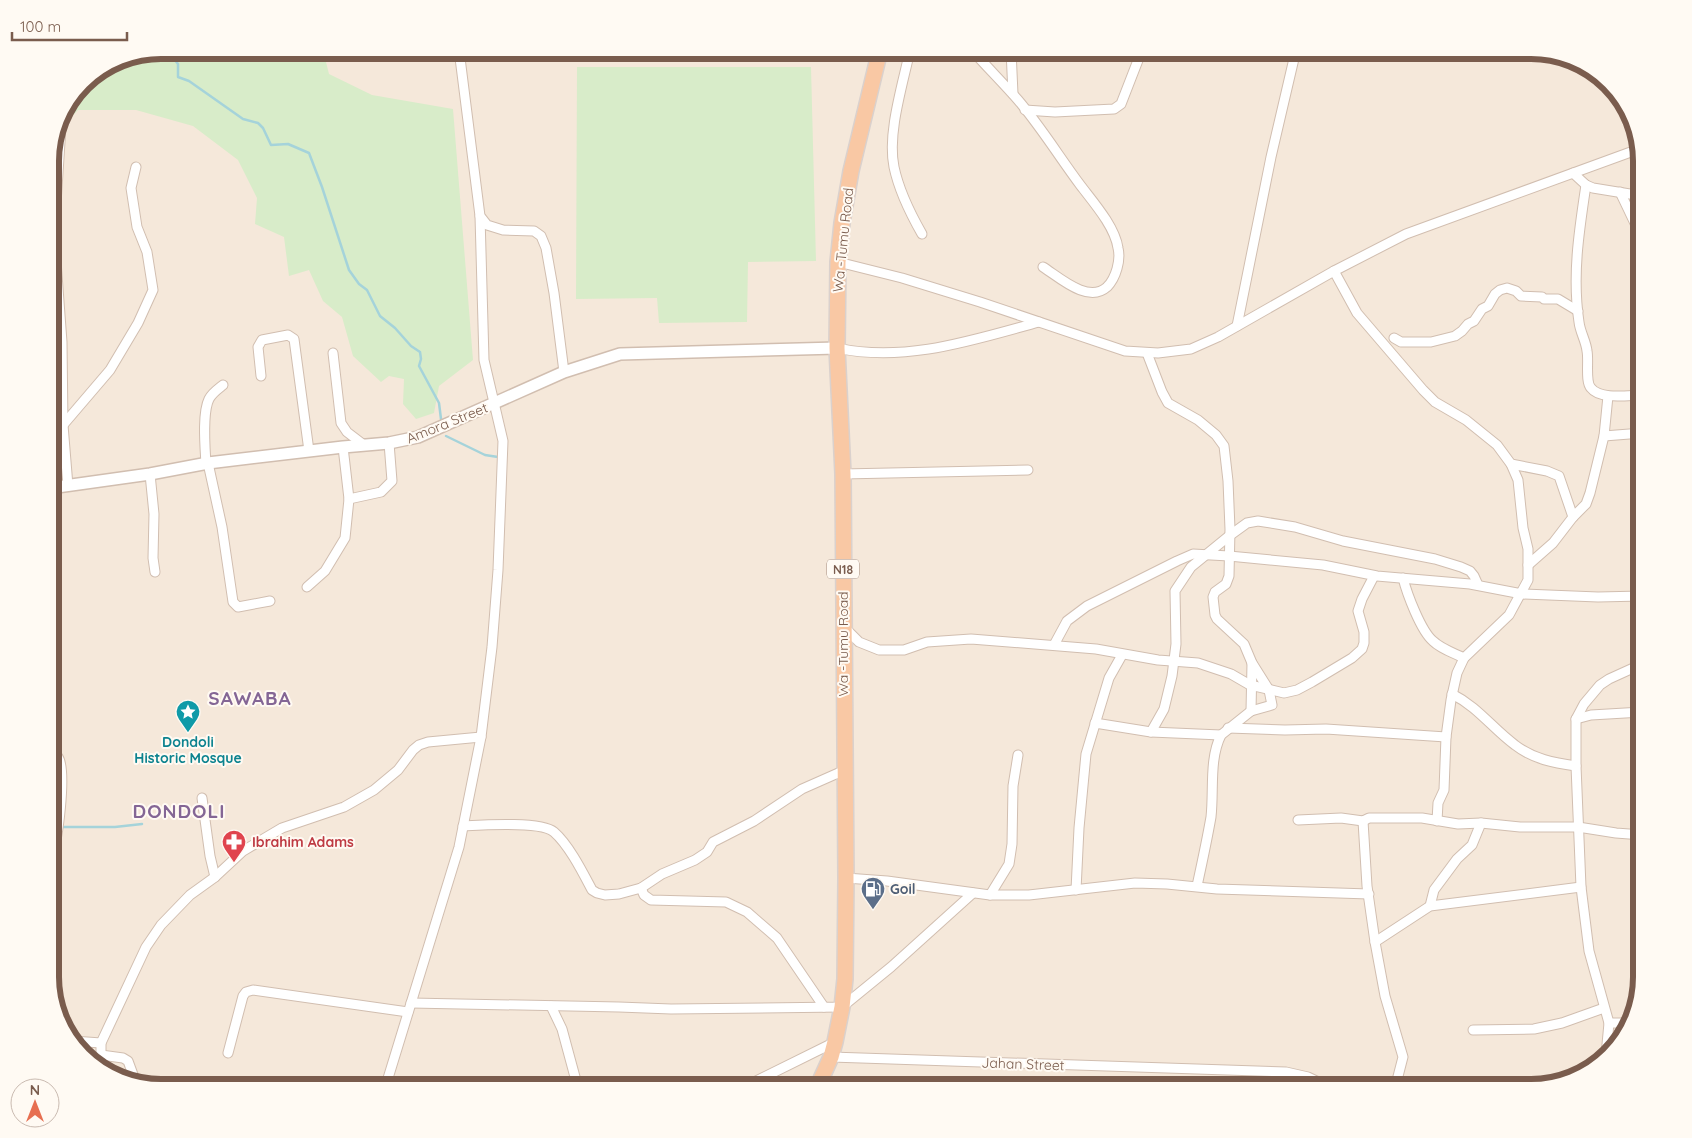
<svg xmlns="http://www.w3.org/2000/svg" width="1692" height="1138" font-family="Quicksand,sans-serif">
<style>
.residential{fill:#f5e8da}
.green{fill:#d8ecc9}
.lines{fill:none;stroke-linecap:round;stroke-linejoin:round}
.stream{stroke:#a5d3da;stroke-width:2.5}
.minor-casing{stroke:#d1beb0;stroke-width:11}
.tertiary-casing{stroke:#d1beb0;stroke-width:14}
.trunk-casing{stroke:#dad1cd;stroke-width:18}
.minor{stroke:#fff;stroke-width:9}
.tertiary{stroke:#fff;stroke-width:11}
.trunk{stroke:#f9c8a4;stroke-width:15}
.labels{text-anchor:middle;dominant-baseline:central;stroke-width:4;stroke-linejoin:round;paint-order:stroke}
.shield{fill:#fffaf3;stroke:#a28b7f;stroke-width:1}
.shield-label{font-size:12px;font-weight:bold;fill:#7a5c4d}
.street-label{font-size:14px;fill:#7a5c4d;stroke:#fffaf3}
.culture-label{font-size:14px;font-weight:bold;fill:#0d838f;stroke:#fffaf3}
.health-label{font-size:14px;font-weight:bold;fill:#be3a42;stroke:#fffaf3;text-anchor:start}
.service-label{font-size:14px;font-weight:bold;fill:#4e5e75;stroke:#fffaf3;text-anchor:start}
.district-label{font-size:19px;font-weight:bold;letter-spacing:1px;fill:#846695;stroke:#fffaf3}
.rim{fill:none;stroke:#7a5c4d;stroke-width:6}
</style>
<rect width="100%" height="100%" fill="#fdf6ec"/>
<polygon class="residential" points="161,50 1531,50 1593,69 1627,106 1642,161 1642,977 1623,1039 1586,1073 1531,1088 161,1088 99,1069 65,1032 50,984 50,154 59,118 83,82 119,58"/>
<g class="green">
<polygon points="161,50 323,50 329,74 372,95 453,109 473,360 439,386 434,413 416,419 403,404 404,379 389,376 381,382 353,356 342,317 323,301 309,270 289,276 284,237 255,224 257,198 238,160 193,126 136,110 78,110 54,136 59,118 83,82 119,58"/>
<polygon points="577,67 811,67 816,261 748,262 747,322 659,323 657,298 576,299"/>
</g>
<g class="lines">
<g class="stream">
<polyline points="167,50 178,64 178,77 189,81 243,119 258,123 263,128 271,145 288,144 309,153 322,187 349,270 359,284 367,290 380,316 395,328 411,346 420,352 421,359 419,366 439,403 441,419"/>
<polyline points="446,436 485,455 498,457"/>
<polyline points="61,827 115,827 142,824"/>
</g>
<defs>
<g id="minor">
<polyline points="459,50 480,216 487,225 503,230 534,231 541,236 546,248 554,293 564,372"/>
<polyline points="849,50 879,53"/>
<path d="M 910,50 C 903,84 887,133 894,167 C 899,191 910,213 922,234"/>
<path d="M 972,50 C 987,67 1003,83 1018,100 C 1041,127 1060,158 1081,186 C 1094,203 1115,227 1118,248 C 1121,260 1116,278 1107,287 C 1088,304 1059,277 1043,267"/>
<polyline points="1011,50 1013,94"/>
<polyline points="460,54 573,54 664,50"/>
<polyline points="1025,110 1055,112 1114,109 1121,104 1142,50"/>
<polyline points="61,127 54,234 62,342 63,425 68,486"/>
<polyline points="1573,173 1586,185 1593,188 1642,196"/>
<path d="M 1586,185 C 1579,231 1572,276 1579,322 C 1580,332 1586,341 1587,351 C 1589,360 1585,382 1591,388 C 1600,400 1629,395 1642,395"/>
<polyline points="1620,192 1642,238"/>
<polyline points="838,262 902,278 980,302 1125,351 1158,353 1191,349 1218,337 1334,271 1406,234 1639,149"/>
<polyline points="1334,271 1357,313 1423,390 1435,402 1466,420 1497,445 1511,464 1518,480 1523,528 1528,549 1528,580 1509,615 1464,658 1457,673 1451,700 1446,737 1444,790 1438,803 1437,821"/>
<polyline points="1237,326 1271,157 1296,50"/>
<polyline points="1394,338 1401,342 1431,342 1455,336 1462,331 1468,324 1474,321 1482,309 1488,306 1495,294 1500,290 1507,288 1516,291 1521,296 1542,297 1544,299 1558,299 1578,311"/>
<path d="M 837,348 C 905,363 973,340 1039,322"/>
<polyline points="333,353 341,423 347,432 364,445"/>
<path d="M 1147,353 L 1162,392 L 1168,403 L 1198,420 L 1216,435 L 1224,446 L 1228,481 L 1230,529 L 1229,576 L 1226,584 L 1215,592 L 1213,597 L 1215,615 L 1217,619 L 1244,644 L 1252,663 L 1269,690 L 1272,705 L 1251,711 L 1221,735 C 1209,759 1214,790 1211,817 C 1207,840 1202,863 1197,886"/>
<polyline points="261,376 258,347 262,340 288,335 294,339 309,451"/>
<polyline points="63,425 110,370 138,323 153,290 147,252 137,227 131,188 136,167"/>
<polyline points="1604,436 1642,433"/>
<polyline points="208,463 222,527 233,602 238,607 270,601"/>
<path d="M 206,464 C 205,447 202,413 209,399 C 212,393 218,389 223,385"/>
<polyline points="1511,464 1547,471 1559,476 1573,517"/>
<polyline points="150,474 154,514 153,558 155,572"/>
<polyline points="843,474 1028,470"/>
<polyline points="349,499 381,492 392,481 389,443"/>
<polyline points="1528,565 1553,543 1573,517 1586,504 1590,493 1604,436 1608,396"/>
<path d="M 1403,578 C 1407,594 1421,631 1433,641 C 1441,649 1454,653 1464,658"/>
<polyline points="307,587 325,571 345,538 349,499 343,447"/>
<polyline points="1637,597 1642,634"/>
<polyline points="844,627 859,642 879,650 904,650 927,642 971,639 1096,649 1158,660 1198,663 1231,674 1250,685 1284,693 1297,690 1312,682 1352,658 1362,649 1364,643 1364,632 1358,611 1362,599 1374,576"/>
<polyline points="1054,645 1067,621 1087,606 1177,561 1193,554 1229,556 1323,565 1377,576 1470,584 1522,594 1598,597 1642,596"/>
<path d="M 1452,694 C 1478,707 1492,728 1515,745 C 1533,759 1554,763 1576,766"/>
<polyline points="50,708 55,708"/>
<polyline points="1251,711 1252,663"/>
<polyline points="1576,719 1591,715 1642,712"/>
<polyline points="1095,723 1151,732 1221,735"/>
<polyline points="1228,728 1285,730 1326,729 1446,737"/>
<polyline points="1151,732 1164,709 1172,676 1176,644 1175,591 1191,567 1229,536 1247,523 1258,521 1295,527 1343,541 1435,559 1461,567 1470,571 1474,576 1478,585"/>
<path d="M 50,756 L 58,757 C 67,770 58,845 50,860"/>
<polyline points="202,798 210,856 215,877"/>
<polyline points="1298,820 1341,818 1363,821 1369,818 1422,818 1458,824 1481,823 1520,827 1578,827 1616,833 1642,835"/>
<polyline points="1363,821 1367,886 1375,942 1385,996 1403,1057 1395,1088"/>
<path d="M 463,826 C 482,825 541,821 554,832 C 569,845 583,873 592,890 L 597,893 L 605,895 L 619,894 L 641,888 L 662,874 L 695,860 L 707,852 L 713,842 L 754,821 L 802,789 L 845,770"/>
<polyline points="1641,839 1637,835 1642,745"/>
<polyline points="846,878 887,881 990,895 1029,895 1135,883 1167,884 1217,889 1369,894"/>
<polyline points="641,888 644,895 651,900 726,902 747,912 777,938 824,1007"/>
<polyline points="1076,890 1079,828 1086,754 1109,678 1122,655"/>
<polyline points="990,895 1009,864 1012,844 1013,786 1018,755"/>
<polyline points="1430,906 1434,890 1457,859 1472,845 1481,823"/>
<polyline points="1375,942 1430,906 1581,887"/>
<polyline points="411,1003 619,1007 671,1009 842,1007 891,967 973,893"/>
<polyline points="551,1006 562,1029 578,1088"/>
<polyline points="1609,1023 1628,1023"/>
<polyline points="1473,1030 1534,1029 1562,1023 1604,1008"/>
<polyline points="73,1041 101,1043"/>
<polyline points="228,1053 243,996 246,992 253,990 408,1012"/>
<polyline points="101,1055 123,1058 128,1061 135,1080"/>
<polyline points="1606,1055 1609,1023 1589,951 1581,887 1576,766 1576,719 1584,704 1600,685 1609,679 1642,664"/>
<polyline points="831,1057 1286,1072 1308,1077 1331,1088"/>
<polyline points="101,1070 101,1043 146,947 161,925 190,895 215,877 243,851 282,828 344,807 374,790 398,770 413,750 419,745 428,742 481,737"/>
<polyline points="147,1084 181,1088"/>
<polyline points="385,1088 459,847 481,737 492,647 498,570 503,441 484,360 480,216"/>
<polyline points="742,1088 835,1042"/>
</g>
<polyline id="tertiary" points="50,488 150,474 208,463 343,447 389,443 418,437 564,372 620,354 837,348"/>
<polyline id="trunk" points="817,1088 831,1057 835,1042 842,1007 845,979 846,878 843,474 837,348 838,262 842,223 851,171 880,50"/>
</defs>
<use href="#minor" class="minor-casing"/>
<use href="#tertiary" class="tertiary-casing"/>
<use href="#trunk" class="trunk-casing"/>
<use href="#minor" class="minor"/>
<use href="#tertiary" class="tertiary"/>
<use href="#trunk" class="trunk"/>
</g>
<defs>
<symbol id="sight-pin" viewBox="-11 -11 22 30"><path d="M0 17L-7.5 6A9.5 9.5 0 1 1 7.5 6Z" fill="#0f9aa8" stroke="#fffaf3"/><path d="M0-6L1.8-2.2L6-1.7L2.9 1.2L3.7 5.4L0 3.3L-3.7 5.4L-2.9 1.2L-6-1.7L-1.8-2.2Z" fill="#fff"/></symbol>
<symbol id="pharmacy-pin" viewBox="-11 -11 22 30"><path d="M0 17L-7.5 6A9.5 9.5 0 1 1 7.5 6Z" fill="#e0444e" stroke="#fffaf3"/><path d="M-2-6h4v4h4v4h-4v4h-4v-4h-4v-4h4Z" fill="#fff"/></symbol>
<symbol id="fuel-pin" viewBox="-11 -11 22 30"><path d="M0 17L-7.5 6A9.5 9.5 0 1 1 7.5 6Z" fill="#5c6f8a" stroke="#fffaf3"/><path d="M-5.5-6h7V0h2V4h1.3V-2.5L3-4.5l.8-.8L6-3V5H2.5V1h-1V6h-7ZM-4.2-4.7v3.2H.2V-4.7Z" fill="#fff"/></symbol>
</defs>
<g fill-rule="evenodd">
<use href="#sight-pin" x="174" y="698" width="28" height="38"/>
<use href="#pharmacy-pin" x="220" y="828" width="28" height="38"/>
<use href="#fuel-pin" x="859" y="875" width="28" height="38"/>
</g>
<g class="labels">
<rect class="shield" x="827" y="559.5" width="32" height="19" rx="4"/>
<g class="shield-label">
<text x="843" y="569">N18</text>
</g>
<g class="street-label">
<text transform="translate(843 240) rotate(-84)">Wa -Tumu Road</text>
<text transform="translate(447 423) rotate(-22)">Amora Street</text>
<text transform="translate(843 644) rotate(-90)">Wa -Tumu Road</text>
<text transform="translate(1023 1064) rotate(2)">Jahan Street</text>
</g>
<g class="culture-label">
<text x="188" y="742">Dondoli<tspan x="188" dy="16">Historic Mosque</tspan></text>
</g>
<g class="health-label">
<text x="252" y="842">Ibrahim Adams</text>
</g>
<g class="service-label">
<text x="890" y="889">Goil</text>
</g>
<g class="district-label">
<text x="250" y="698">SAWABA</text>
<text x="179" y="811">DONDOLI</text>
</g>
</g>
<path d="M0 0H1692V1138H0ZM161 59H1531A102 102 0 0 1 1633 161V977A102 102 0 0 1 1531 1079H161A102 102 0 0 1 59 977V161A102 102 0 0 1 161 59Z" fill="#fffaf3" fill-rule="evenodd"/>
<path class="rim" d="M161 59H1531A102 102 0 0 1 1633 161V977A102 102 0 0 1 1531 1079H161A102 102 0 0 1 59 977V161A102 102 0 0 1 161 59Z"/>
<g transform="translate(35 1103)"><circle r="24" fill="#fffaf3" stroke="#cabbb1"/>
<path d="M0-4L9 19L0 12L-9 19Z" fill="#e76f51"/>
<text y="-8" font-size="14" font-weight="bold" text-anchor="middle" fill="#7a5c4d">N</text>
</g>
<path d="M12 32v8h115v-8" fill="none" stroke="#7a5c4d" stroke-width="2.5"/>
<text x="20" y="32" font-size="15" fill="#7a5c4d" stroke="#fffaf3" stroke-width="4" paint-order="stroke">100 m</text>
</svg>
